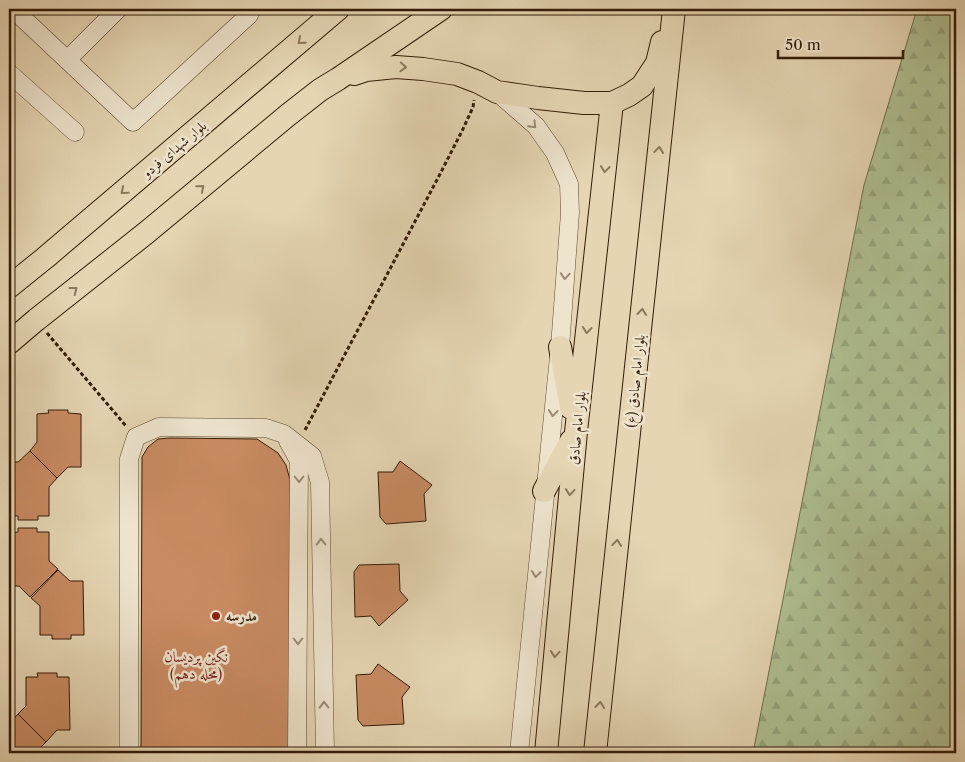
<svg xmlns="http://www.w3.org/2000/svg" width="965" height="762" font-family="'Libre Caslon Text',Amiri,serif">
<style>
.forest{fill:url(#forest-firs);stroke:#706c4c}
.building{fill:#c98b63;stroke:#331b06}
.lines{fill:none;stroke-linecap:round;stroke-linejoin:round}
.minor-casing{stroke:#604a31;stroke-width:19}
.major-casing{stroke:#331b06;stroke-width:24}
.path{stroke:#331b06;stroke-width:3;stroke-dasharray:4 2.5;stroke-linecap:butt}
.minor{stroke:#eee4ce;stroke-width:18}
.major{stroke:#e5d5b3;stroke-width:22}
.oneway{stroke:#8c785c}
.oneway2{stroke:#9a8a74}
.poi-dot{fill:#8f2418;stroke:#eee4ce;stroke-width:2}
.labels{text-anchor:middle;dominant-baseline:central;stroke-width:5;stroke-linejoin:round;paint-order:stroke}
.street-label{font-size:14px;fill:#331b06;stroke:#eee4ce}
.poi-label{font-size:14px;font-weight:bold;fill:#331b06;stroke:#eee4ce;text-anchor:start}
.neighbourhood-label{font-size:15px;fill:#7a1f14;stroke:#eee4ce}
</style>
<defs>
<pattern id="forest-firs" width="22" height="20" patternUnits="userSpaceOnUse" patternTransform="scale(1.25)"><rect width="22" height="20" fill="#aebe91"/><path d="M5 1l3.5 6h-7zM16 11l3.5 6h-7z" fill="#96a37c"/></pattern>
</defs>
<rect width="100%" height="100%" fill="#e5d5b3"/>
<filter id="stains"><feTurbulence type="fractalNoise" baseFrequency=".004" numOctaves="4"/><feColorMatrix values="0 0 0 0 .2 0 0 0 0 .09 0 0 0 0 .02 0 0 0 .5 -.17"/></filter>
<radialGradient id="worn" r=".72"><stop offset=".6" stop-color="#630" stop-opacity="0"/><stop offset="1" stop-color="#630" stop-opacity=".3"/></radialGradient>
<polygon class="forest" points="917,9 956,9 956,753 753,753 864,185"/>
<g class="building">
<polygon points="48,410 68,410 68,413 81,414 81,467 68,467 57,478 30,451 37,442 37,414 49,413"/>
<polygon points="170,438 257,439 278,453 286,465 290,480 291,752 141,753 142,457 148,447 158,439"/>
<polygon points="30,451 57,478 49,487 49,516 38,516 38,520 18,520 18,516 9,516 9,462 18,462"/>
<polygon points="400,461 432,485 424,494 426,521 386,524 380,517 378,472 393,472"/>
<polygon points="18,528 37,528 37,532 49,532 49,561 58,569 30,597 19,586 9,586 9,533 18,532"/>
<polygon points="399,564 400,591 408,600 379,626 371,616 355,617 354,572 359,565"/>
<polygon points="58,570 70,581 83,581 84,635 71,635 71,639 52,639 52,635 40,635 40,606 31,598"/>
<polygon points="378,664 410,687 402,697 404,724 363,726 358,720 356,675 371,674"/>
<polygon points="37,673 57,673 57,677 69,677 70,730 57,730 46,742 18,714 26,706 26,677 38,677"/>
<polygon points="18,714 46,742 38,750 38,753 9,753 9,724"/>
<rect x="220" y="752" width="71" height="1"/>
</g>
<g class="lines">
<defs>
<g id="minor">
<polyline points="13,9 133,122 249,15 251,9"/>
<polyline points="67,60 118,9"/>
<polyline points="9,73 75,132"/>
<polyline points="497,92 536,126 555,153 569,184 570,213 560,347 519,753"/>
<polyline points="288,441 299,461 297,753"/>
<polyline points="129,753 129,459 136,437 159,427 266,428 284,434 312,456 320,482 325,753"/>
</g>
<g id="major">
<polyline points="354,74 366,70 396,67 423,69 457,74 478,82 497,92 538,98 584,103 612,103 629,95 642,86 657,63 662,42"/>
<polyline points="9,287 45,258 338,9"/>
<polyline points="9,343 36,320 146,233 288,115 320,90 338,79 441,9"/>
<polyline points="560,347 571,408"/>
<polyline points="544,491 571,441"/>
<polyline points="546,753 576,432 612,103"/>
<polyline points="595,753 674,9"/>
</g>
</defs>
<use href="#minor" class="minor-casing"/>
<use href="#major" class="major-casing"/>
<g class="path">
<polyline points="47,333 126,426"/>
<polyline points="305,430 439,176 463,129 473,107 474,100"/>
</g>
<use href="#minor" class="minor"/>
<use href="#major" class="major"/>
</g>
<defs><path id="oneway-chevron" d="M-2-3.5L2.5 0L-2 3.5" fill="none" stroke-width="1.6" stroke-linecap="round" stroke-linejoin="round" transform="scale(1.25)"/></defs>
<g class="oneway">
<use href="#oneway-chevron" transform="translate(301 41) rotate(139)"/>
<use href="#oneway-chevron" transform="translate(403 67) rotate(3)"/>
<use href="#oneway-chevron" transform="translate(659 150) rotate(-84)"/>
<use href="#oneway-chevron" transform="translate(605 169) rotate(96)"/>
<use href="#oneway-chevron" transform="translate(201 188) rotate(-40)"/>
<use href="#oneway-chevron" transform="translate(124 191) rotate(140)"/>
<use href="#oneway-chevron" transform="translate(74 290) rotate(-38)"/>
<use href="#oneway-chevron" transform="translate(642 312) rotate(-84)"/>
<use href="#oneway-chevron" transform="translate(587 330) rotate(96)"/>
<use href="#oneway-chevron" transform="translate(570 492) rotate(95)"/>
<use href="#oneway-chevron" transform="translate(617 543) rotate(-84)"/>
<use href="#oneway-chevron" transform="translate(555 654) rotate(95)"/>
<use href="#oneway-chevron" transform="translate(600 705) rotate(-84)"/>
</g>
<g class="oneway2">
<use href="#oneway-chevron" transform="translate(533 125) rotate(46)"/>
<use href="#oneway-chevron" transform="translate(565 276) rotate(94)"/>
<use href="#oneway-chevron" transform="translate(553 413) rotate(96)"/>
<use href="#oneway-chevron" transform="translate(299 479) rotate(90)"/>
<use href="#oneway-chevron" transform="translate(321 542) rotate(-91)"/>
<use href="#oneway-chevron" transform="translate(536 574) rotate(96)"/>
<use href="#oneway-chevron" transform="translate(298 641) rotate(90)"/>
<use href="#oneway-chevron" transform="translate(324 705) rotate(-91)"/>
</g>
<circle class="poi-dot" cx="216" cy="616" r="5"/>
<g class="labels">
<g class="street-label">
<text transform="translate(174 149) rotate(-40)">بلوار شهدای فردو</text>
<text transform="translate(635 381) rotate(-84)">بلوار امام صادق (ع)</text>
<text transform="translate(577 428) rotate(-84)">بلوار امام صادق</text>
</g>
<g class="poi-label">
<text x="226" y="616">مدرسه</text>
</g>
<g class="neighbourhood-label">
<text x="196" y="656">نگین پردیسان<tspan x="196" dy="17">(محله دهم)</tspan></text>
</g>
</g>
<rect width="965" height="762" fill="none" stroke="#e5d5b3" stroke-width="30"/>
<rect x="10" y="10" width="945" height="742" fill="none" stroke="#331b06" stroke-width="2.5"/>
<rect x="15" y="15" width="935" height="732" fill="none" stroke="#331b06"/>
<path d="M778 50v8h125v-8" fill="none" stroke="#331b06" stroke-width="2.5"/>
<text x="785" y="50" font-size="15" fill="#331b06" stroke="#eee4ce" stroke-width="4" paint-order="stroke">50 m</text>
<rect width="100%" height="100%" filter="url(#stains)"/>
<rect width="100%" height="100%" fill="url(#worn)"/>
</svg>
